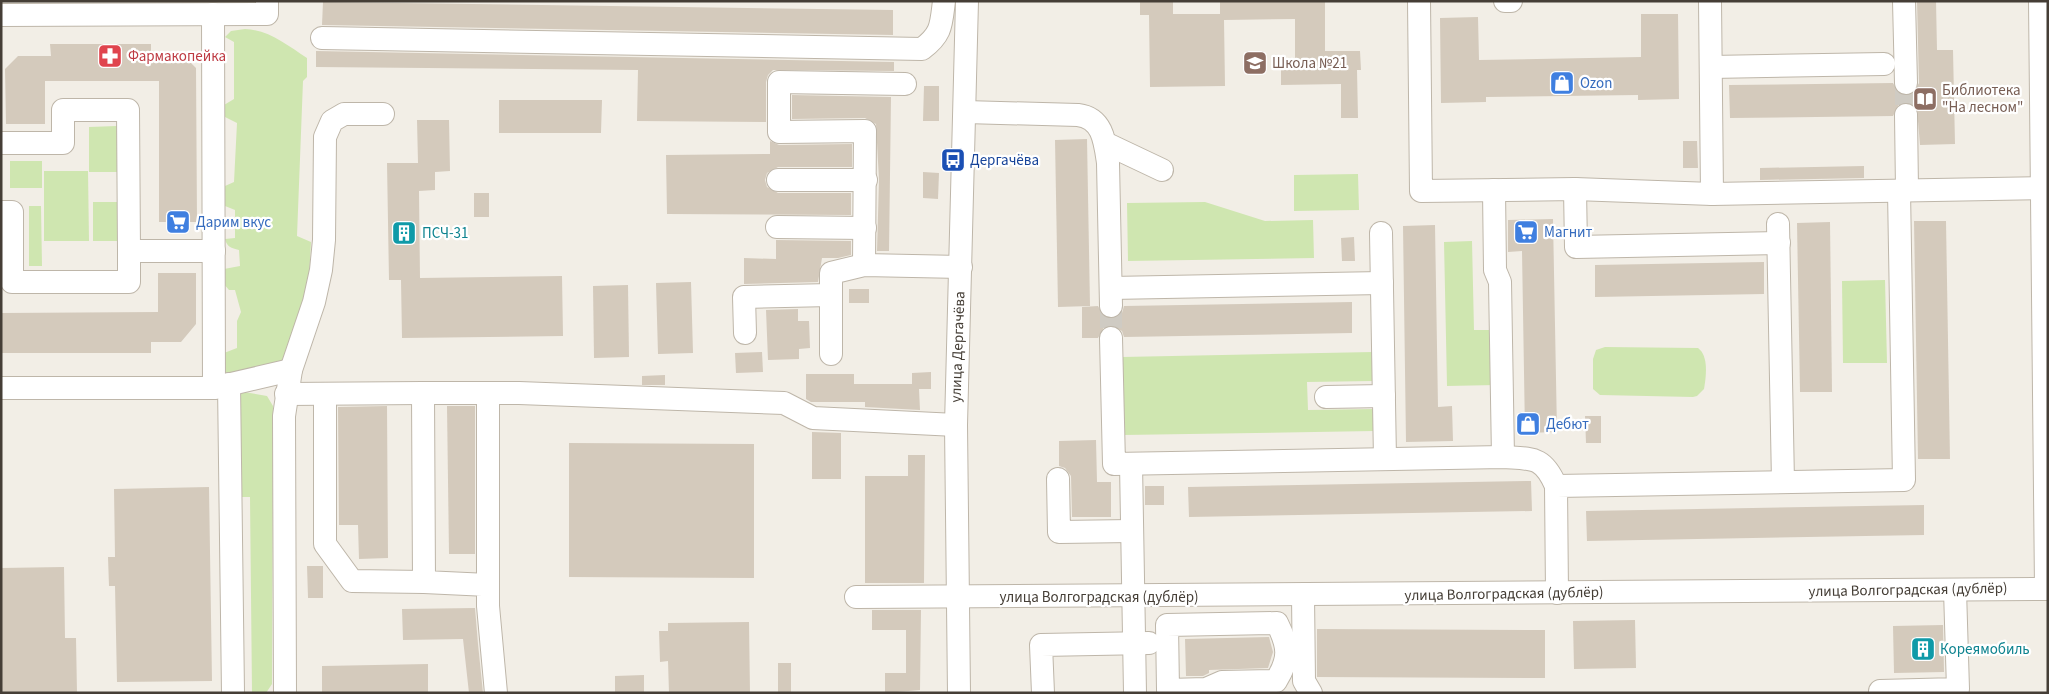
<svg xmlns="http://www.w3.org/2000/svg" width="2049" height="694" font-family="'Source Sans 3',sans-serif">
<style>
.green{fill:#cfe6b0}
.building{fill:#d4cabc}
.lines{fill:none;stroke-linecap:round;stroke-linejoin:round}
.minor-tunnel{stroke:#cfcbc3;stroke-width:22;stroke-dasharray:22 11;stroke-linecap:butt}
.minor-casing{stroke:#beb6a9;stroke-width:24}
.minor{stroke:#fff;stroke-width:22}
.labels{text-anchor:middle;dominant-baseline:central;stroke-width:4.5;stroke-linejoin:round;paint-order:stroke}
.health-label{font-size:15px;fill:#be3a42;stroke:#fff;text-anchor:start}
.education-label{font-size:15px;fill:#785e54;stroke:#fff;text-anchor:start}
.shop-label{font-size:15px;fill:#366cbe;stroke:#fff;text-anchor:start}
.transit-label{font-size:15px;fill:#164399;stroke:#fff;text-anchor:start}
.culture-label{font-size:15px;fill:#0d838f;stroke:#fff;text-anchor:start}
.street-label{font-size:15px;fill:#453e36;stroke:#fff}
</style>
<rect width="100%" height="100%" fill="#f2eee6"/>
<g class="green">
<path d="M 245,29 C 269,30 287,45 307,58 L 307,77 L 303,81 L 297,236 L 311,242 L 308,296 L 286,363 L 233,378 L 224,373 L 224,353 L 237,348 L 237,321 L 241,312 L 235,290 L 229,290 L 223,283 L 224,269 L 240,266 L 239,250 C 231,248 227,247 225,239 L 235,238 L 235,210 L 225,206 L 225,186 L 234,182 L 237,123 L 223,116 L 224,105 L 234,99 L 234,42 L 225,37 L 231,31 Z"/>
<polygon points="117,126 117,172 89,172 89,127"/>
<rect x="10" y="161" width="32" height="27"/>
<polygon points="44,171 88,171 89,241 44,241"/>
<polygon points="1358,174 1359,210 1294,211 1294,175"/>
<rect x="93" y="202" width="27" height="39"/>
<polygon points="1205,202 1265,221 1313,220 1314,258 1128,261 1127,203"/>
<polygon points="29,206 41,206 42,266 29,266"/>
<polygon points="1472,241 1474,330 1495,330 1496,385 1447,386 1444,242"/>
<polygon points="1885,280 1887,363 1843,363 1842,281"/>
<path d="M 1605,347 L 1698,348 C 1709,356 1706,377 1704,389 L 1697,396 L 1693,397 L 1600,395 L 1593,389 L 1593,359 L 1596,350 Z"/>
<polygon points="1373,352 1373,381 1307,382 1308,410 1374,409 1374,431 1123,435 1122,357"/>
<polygon points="244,392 267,396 273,406 272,684 266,693 252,693 250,497 241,497 236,397"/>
</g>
<g class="building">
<polygon points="1140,1 1173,1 1173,14 1220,14 1220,1 1325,1 1325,51 1360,51 1361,70 1357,70 1358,118 1341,118 1341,84 1281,85 1281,68 1295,68 1295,19 1224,20 1225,86 1150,87 1149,15 1140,15"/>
<polygon points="1917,1 1936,1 1937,50 1953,50 1955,144 1920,145 1917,109 1913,104 1906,102 1899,104 1893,116 1730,118 1729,85 1893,83 1899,94 1906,96 1913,94 1919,83"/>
<polygon points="323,2 893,10 893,35 322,25"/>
<polygon points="1641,14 1678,14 1679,99 1638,100 1638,95 1486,97 1486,102 1441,103 1440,18 1478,17 1479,60 1641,57"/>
<polygon points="50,44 151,44 151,56 184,56 196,68 197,222 159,222 159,81 45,81 45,124 6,124 5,69 18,56 51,56"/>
<polygon points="316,51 894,62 894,71 773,70 768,75 766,82 766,122 637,121 638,70 316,67"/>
<polygon points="924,86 939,86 939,121 923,121"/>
<polygon points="792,95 891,97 889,251 877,251 879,180 876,124 865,118 792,119"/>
<polygon points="499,100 602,100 601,133 499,133"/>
<polygon points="417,120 449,120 450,171 435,172 435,190 419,191 420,278 562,276 563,336 402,338 401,280 389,280 387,163 418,163"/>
<polygon points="1087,139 1090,306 1058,307 1055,140"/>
<polygon points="770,141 779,145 852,144 852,167 778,167 767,173 765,180 767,187 778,193 851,193 851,215 667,214 666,155 770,154"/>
<polygon points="1683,141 1697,141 1698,168 1683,168"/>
<polygon points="1864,166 1864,178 1760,180 1760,168"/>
<polygon points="923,172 939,173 938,199 923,198"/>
<rect x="474" y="193" width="15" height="24"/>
<polygon points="1553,219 1557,432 1525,433 1522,251 1508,252 1508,220"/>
<polygon points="1914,221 1946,221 1950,459 1918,459"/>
<polygon points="1830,222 1832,392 1800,392 1797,223"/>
<polygon points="1435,225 1438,407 1452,406 1453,441 1406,442 1403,226"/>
<polygon points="1354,237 1355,261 1342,261 1341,238"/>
<polygon points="776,240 851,241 851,255 838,258 822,258 818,282 744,284 744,258 776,259"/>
<polygon points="1764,262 1764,294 1595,297 1595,265"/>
<polygon points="158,273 196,273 196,324 181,342 151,342 151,353 1,353 1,313 158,312"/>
<polygon points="691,282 693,353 658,354 656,283"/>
<polygon points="628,285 629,357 594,358 593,286"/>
<rect x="849" y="289" width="20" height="14"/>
<polygon points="1352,302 1352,333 1124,337 1122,331 1111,325 1104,327 1098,338 1082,338 1082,307 1098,306 1104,317 1112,319 1122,313 1124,306"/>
<polygon points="798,309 798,321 809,321 810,348 799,349 799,359 768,360 766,310"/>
<polygon points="762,352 763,372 736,373 735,353"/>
<polygon points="931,372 931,389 919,389 920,410 865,407 865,402 811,402 806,399 806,374 854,374 854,384 912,384 912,373"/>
<polygon points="665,375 665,385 642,385 642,376"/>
<polygon points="387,406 388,558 359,559 358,525 339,525 338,407"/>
<polygon points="447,406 475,406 475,554 449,554"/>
<polygon points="1585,416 1601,416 1601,443 1586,443"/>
<polygon points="812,432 841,433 841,479 812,479"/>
<polygon points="1096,440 1097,482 1111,482 1111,517 1072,517 1071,476 1065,468 1059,466 1059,441"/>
<polygon points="569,443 754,444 754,578 569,577"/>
<polygon points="908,455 925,455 924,583 865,583 865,476 908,476"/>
<polygon points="1531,481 1532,511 1189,517 1188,487"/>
<rect x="1145" y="486" width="19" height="19"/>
<polygon points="209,487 212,681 117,682 115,586 109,586 108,557 115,557 114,489"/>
<polygon points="1924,505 1924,535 1587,541 1586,511"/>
<polygon points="307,566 323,566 323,598 308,598"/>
<polygon points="64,567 65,638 76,638 77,693 1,693 1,568"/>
<polygon points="475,608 478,644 483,693 469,693 463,639 403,640 402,609"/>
<polygon points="872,610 921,610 920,690 885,693 885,673 906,673 906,630 872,630"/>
<polygon points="1635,620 1636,668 1574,669 1573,621"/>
<polygon points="749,622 750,693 669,693 668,661 660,662 659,631 668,631 668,623"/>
<polygon points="1943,625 1944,672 1894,673 1893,626"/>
<polygon points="1317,629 1545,630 1545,678 1317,677"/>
<polygon points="1269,637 1273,652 1268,668 1209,670 1209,673 1203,676 1186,676 1185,639"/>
<rect x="778" y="663" width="13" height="30"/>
<polygon points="428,664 428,693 322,693 322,666"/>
<polygon points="644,675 644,693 615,693 615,676"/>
</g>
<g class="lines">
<g class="minor-tunnel">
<polyline points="1906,83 1906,115"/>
<polyline points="1111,306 1111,338"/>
</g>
<defs>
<g id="minor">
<polyline points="1419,1 1421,191 1575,189 1712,194 2042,188"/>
<polyline points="1505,1 1511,1"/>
<polyline points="1710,1 1712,194"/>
<polyline points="1904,1 1906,83"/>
<polyline points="2040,1 2046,589"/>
<polyline points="1,15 267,14 267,1"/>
<path d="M 322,38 L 922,49 C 942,34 941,25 944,1"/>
<polyline points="1711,67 1884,64"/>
<path d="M 965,112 L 1078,115 C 1103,118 1105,142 1108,163 L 1111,306"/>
<polyline points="1906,115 1907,190"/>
<polyline points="1,143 63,143 63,110 128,110 129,251"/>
<polyline points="1105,143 1162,170"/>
<polyline points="778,180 866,180"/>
<polyline points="1575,189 1576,247 1779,243"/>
<polyline points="1494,190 1495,270 1500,282 1503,457"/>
<polyline points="1,212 12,212 12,282 129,282 129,251 214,251"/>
<polyline points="1778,224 1783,482"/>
<polyline points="777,227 865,228"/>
<polyline points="1381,233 1385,459"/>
<polyline points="864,265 865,131 779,132 779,82 905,84"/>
<polyline points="1111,288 1382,283"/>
<polyline points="745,333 744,297 831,295"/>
<path d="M 1111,338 L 1114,464 L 1503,457 C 1533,459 1543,456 1556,486"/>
<polyline points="831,354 831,273 864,265 961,267"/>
<polyline points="229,384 233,693"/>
<polyline points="1,388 214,388 213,14"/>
<polyline points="214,388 291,370"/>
<polyline points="286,394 423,393"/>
<polyline points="325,394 325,544 352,581 424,582"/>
<polyline points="1326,397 1384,396"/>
<polyline points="1131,464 1135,693"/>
<polyline points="1058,479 1059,532 1132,531"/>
<polyline points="488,585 488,393"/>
<polyline points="1557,593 1556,486 1904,480 1899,191"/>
<polyline points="1303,596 1304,681 1311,693"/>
<polyline points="856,597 2048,589"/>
<path d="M 1277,623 C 1289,647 1290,658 1276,681 L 1222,682 L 1206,689 L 1168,690 L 1167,625 Z"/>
<polyline points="1880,691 1958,689 1955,590"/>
<polyline points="285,693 284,416 291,370 314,302 321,270 324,240 325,137 332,121 344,114 383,114"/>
<polyline points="496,693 488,606 488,585 424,582 423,393 519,393 784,403 813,418 956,425"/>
<polyline points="959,693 956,425 967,1"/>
<polyline points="1043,693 1041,645 1149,643"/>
</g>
</defs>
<use href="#minor" class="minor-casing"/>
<use href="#minor" class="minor"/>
</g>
<defs>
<symbol id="pharmacy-square" viewBox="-11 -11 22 22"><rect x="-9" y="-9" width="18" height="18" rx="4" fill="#e0444e" stroke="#fff"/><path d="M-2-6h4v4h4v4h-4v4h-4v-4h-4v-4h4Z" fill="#fff"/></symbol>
<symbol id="school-square" viewBox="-11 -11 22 22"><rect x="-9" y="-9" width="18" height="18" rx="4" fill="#8d6e63" stroke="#fff"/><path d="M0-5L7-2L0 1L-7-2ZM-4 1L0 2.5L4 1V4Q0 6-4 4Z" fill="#fff"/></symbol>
<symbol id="shop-square" viewBox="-11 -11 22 22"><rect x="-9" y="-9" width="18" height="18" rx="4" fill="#3f7fe0" stroke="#fff"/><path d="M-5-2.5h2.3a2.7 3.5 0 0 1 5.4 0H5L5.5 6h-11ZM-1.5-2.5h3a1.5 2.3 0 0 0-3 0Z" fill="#fff"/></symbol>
<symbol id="library-square" viewBox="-11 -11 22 22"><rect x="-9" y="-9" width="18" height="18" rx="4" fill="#8d6e63" stroke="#fff"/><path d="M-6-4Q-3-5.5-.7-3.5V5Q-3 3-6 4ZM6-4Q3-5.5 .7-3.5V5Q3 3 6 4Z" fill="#fff"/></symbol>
<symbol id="bus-square" viewBox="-11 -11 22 22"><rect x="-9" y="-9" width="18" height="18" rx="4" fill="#1a4fb4" stroke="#fff"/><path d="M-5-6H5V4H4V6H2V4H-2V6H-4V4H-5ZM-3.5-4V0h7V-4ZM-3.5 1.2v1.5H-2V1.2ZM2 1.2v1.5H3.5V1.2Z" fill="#fff"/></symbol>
<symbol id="supermarket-square" viewBox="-11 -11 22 22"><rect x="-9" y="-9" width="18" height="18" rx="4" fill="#3f7fe0" stroke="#fff"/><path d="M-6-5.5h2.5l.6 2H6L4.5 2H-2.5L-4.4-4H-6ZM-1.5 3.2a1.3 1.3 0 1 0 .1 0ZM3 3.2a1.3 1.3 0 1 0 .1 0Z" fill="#fff"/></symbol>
<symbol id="building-square" viewBox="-11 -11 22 22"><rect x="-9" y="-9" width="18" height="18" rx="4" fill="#0f9aa8" stroke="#fff"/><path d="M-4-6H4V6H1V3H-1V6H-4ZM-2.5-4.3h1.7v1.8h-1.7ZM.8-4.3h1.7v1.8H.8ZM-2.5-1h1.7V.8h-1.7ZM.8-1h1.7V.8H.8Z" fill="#fff"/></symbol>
</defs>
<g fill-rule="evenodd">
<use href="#pharmacy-square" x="96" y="42" width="28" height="28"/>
<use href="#school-square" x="1241" y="49" width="28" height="28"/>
<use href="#shop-square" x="1548" y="69" width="28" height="28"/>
<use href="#library-square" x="1911" y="85" width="28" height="28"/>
<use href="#bus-square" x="939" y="146" width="28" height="28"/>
<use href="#supermarket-square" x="164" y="208" width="28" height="28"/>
<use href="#supermarket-square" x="1512" y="218" width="28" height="28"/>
<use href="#building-square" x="390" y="219" width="28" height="28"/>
<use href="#shop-square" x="1514" y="410" width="28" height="28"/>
<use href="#building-square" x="1909" y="635" width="28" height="28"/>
</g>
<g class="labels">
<g class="health-label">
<text x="128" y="56">Фармакопейка</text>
</g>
<g class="education-label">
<text x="1272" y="63">Школа №21</text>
<text x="1942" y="90">Библиотека<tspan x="1942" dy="17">"На лесном"</tspan></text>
</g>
<g class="shop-label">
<text x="1580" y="83">Ozon</text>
<text x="196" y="222">Дарим вкус</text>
<text x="1544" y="232">Магнит</text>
<text x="1546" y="424">Дебют</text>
</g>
<g class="transit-label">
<text x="970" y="160">Дергачёва</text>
</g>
<g class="culture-label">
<text x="422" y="233">ПСЧ-31</text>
<text x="1940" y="649">Кореямобиль</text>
</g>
<g class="street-label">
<text transform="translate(958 347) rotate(-88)">улица Дергачёва</text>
<text transform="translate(1908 590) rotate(-1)">улица Волгоградская (дублёр)</text>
<text transform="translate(1504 594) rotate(-1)">улица Волгоградская (дублёр)</text>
<text x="1099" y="597">улица Волгоградская (дублёр)</text>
</g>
</g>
<rect width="2049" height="694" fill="none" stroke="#453e36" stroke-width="5"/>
</svg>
